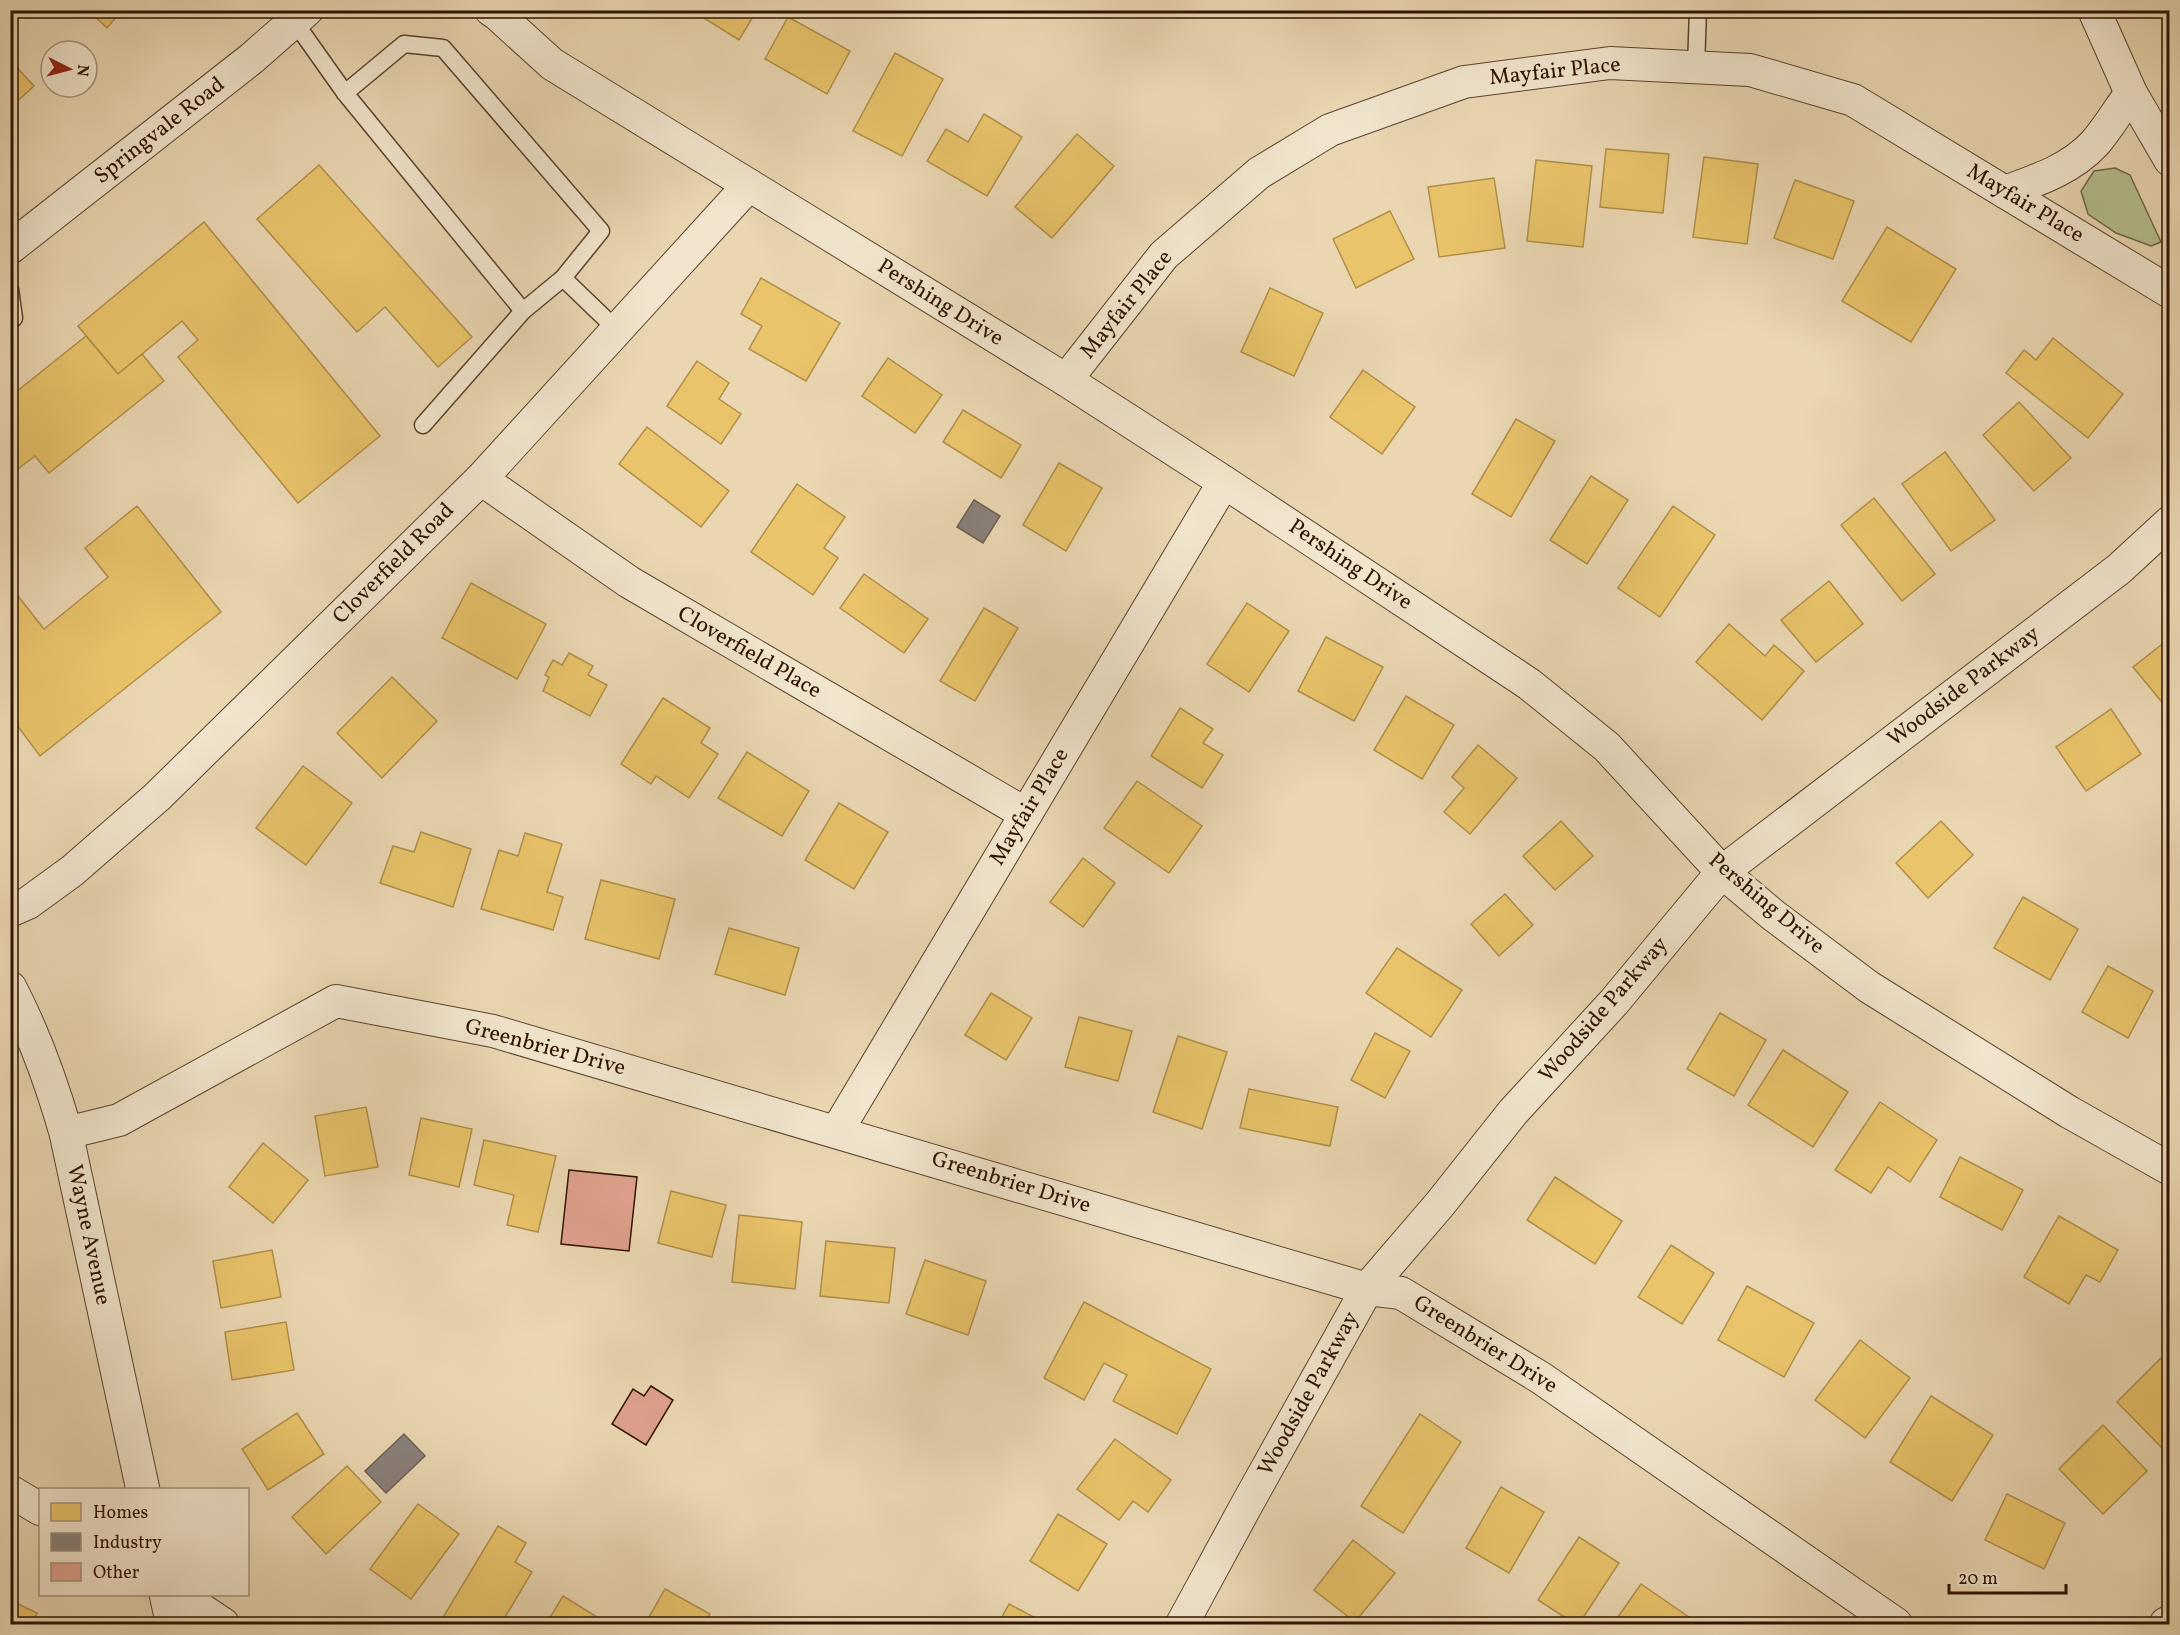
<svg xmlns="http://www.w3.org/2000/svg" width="2180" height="1635" font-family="Vollkorn,serif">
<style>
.green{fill:#b5be8d;stroke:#716846;stroke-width:1.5}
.homes{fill:#e9c46a;stroke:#b18f4a;stroke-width:1.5}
.industry{fill:#8a817c;stroke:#6e6057;stroke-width:1.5}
.building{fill:#dfa18e;stroke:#2d1200;stroke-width:1.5}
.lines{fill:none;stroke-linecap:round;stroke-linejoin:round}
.service-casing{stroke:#5c432c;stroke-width:19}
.minor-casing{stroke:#5c432c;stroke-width:34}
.tertiary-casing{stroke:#5c432c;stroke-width:35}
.service{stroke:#f1e5cd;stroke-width:16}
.minor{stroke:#f1e5cd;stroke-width:32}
.tertiary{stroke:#f1e5cd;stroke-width:33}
.labels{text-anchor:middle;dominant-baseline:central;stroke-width:6;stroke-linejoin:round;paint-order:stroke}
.street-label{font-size:22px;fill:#2d1200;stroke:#f1e5cd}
</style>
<rect width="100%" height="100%" fill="#ead7b2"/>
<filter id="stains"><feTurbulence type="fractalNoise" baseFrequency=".00333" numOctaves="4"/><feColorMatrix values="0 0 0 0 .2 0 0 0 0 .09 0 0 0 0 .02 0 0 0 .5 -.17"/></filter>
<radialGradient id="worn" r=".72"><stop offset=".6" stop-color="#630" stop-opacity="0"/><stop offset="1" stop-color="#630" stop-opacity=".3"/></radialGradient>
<polygon class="green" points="2115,168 2130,175 2161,242 2151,246 2116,233 2088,214 2081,191 2094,171"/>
<g class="homes">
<polygon points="88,10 122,10 107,28"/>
<polygon points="691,10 757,10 739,40"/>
<polygon points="788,17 850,51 827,94 765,59"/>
<polygon points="895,53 943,79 902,156 853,131"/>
<polygon points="10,60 34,86 10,108"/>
<polygon points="984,114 1022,137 987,196 927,161 946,129 968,142"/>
<polygon points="1077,134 1114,166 1052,238 1015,207"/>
<polygon points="1606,149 1669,154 1663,213 1600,207"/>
<polygon points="1704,157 1758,164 1747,244 1693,237"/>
<polygon points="1536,160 1592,166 1583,247 1527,241"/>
<polygon points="319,165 472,337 438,367 385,307 357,332 257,219"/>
<polygon points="1494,178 1505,248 1439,257 1428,187"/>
<polygon points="1795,180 1854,201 1833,259 1774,238"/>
<polygon points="1390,211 1414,259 1356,288 1333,239"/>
<polygon points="204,222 380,436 298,503 178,357 198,340 182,321 118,374 78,326"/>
<polygon points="1887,227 1956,269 1911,342 1842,301"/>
<polygon points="761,278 840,323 806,381 749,349 762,326 741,314"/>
<polygon points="1270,288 1323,313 1294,376 1241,352"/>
<polygon points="86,336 118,374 142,354 164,381 49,473 35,456 10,475 10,385 16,392"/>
<polygon points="2053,338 2123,394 2088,438 2006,373 2024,350 2036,360"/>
<polygon points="888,358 942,395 915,433 862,396"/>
<polygon points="697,361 729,383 719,399 741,414 721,444 667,406"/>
<polygon points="1363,370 1415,407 1382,454 1330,417"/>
<polygon points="2019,402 2071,458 2034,491 1983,435"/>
<polygon points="963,410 1021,445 1001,478 943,442"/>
<polygon points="1516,419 1555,441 1511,517 1472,494"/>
<polygon points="647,427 729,491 701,527 619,464"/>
<polygon points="1945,452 1995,520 1951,551 1902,484"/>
<polygon points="1059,463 1102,488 1066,551 1023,525"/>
<polygon points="1591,476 1628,500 1587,564 1550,540"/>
<polygon points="797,484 845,517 824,548 838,558 813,595 751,552"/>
<polygon points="1874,498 1935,574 1902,601 1841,525"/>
<polygon points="137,506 221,612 40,756 14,721 10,724 10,586 44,629 108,577 85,548"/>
<polygon points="1673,506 1715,535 1660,617 1618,588"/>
<polygon points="864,574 928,619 904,653 840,608"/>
<polygon points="1829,581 1863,624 1816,662 1781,620"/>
<polygon points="471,583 546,624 517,679 442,638"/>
<polygon points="1247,603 1289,631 1249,692 1207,664"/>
<polygon points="984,608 1018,628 975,701 940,681"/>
<polygon points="1729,624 1765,656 1774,645 1804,671 1762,720 1696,662"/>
<polygon points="1326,637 1383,667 1354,721 1298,691"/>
<polygon points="2170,638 2170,712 2133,667"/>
<polygon points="569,653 593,666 588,675 607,685 590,716 543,691 549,677 545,675 553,660 562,665"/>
<polygon points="392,677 437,721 382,778 337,733"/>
<polygon points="1406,696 1454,725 1422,779 1374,750"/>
<polygon points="663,698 710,728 701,743 718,754 689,798 656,776 651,784 621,764"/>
<polygon points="1180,708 1213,729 1203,743 1223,755 1202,788 1151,756"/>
<polygon points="2111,709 2141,754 2086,791 2056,747"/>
<polygon points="1478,745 1517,778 1470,834 1444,812 1464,788 1452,777"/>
<polygon points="747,752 809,791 782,836 718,798"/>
<polygon points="303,766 352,803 306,865 256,828"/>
<polygon points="1137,781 1202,826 1169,873 1104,828"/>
<polygon points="839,803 888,832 854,889 805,860"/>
<polygon points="1561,821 1593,856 1555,890 1523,856"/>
<polygon points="1941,821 1973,855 1928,898 1896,863"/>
<polygon points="421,832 471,849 453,907 380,883 393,846 414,852"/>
<polygon points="525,833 562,844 547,892 563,897 553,930 481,909 499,850 518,856"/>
<polygon points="1083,858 1115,883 1083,927 1050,902"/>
<polygon points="601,880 675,899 659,959 585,939"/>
<polygon points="1505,894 1533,925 1499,956 1471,924"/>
<polygon points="2023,897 2078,929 2050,980 1994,948"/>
<polygon points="729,928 799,948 785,995 715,974"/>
<polygon points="1397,948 1462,990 1431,1037 1366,993"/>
<polygon points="2108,966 2153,991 2128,1038 2082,1012"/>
<polygon points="991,993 1032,1018 1006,1060 965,1035"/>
<polygon points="1720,1013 1766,1040 1734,1096 1687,1069"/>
<polygon points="1079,1017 1132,1031 1118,1081 1065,1067"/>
<polygon points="1375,1033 1410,1051 1385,1098 1351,1080"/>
<polygon points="1178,1036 1227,1052 1202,1129 1153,1112"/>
<polygon points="1783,1050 1848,1092 1813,1147 1748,1105"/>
<polygon points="1249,1089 1338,1107 1330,1146 1240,1128"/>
<polygon points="1880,1102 1937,1140 1910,1182 1888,1167 1871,1193 1835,1170"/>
<polygon points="366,1107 378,1167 325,1176 315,1116"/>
<polygon points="421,1118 472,1129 459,1187 409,1175"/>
<polygon points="484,1140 556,1156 538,1232 507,1225 514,1195 474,1185"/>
<polygon points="263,1143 308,1180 273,1223 229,1187"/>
<polygon points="1960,1157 2023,1190 2002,1230 1940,1197"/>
<polygon points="1555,1177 1622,1221 1595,1264 1527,1220"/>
<polygon points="671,1191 726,1205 712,1257 658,1243"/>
<polygon points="739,1215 802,1222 795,1289 732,1282"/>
<polygon points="2059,1216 2118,1250 2100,1282 2086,1275 2069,1304 2024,1277"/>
<polygon points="826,1241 895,1248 889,1303 820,1296"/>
<polygon points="1671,1245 1714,1273 1682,1324 1638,1297"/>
<polygon points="272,1250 281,1297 221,1308 213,1261"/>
<polygon points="925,1260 986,1281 968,1335 906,1314"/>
<polygon points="1747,1286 1814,1323 1784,1377 1718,1340"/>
<polygon points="1084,1302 1211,1369 1177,1434 1113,1401 1127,1375 1104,1363 1084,1400 1044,1378"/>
<polygon points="286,1322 294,1370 232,1380 225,1332"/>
<polygon points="1860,1340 1910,1378 1865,1438 1815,1400"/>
<polygon points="2161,1358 2170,1367 2170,1444 2164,1450 2117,1402"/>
<polygon points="1931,1396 1993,1435 1952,1501 1890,1462"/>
<polygon points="297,1413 324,1454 268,1490 242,1449"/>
<polygon points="1420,1414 1461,1442 1403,1533 1361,1506"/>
<polygon points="2103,1425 2147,1471 2103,1514 2059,1469"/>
<polygon points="1115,1439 1171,1480 1148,1512 1133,1501 1119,1520 1077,1489"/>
<polygon points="347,1466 381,1502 326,1554 292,1517"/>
<polygon points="1501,1487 1544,1512 1509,1573 1466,1548"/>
<polygon points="2007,1494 2065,1523 2044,1569 1985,1540"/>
<polygon points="418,1504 459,1534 411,1599 370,1569"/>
<polygon points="1058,1514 1107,1544 1078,1591 1030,1561"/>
<polygon points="498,1526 526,1543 515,1562 532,1572 501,1624 439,1624"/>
<polygon points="1579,1537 1619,1563 1579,1624 1575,1624 1538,1600"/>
<polygon points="1353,1540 1395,1573 1355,1622 1314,1590"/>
<polygon points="1641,1584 1699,1624 1613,1624"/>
<polygon points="665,1589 710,1614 704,1624 645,1624"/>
<polygon points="563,1596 605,1622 603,1624 546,1624"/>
<polygon points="10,1600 37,1613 32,1624 10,1624"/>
<polygon points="1009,1604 1047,1624 998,1624"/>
</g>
<g class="industry">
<polygon points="974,500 1000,516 983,543 957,527"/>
<polygon points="404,1434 425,1456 386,1493 365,1471"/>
</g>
<g class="building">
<polygon points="569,1170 637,1177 629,1251 561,1244"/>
<polygon points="651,1386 673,1400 646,1445 612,1424 633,1389 644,1396"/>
</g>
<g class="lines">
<defs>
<g id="service">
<polyline points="294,21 345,93 523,311"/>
<polyline points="1696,67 1698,10"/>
<polyline points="345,93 404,44 443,48 601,231 563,278 616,329"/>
<polyline points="10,289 14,318 10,322"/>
<polyline points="423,425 523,311 563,278"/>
</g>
<g id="minor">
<polyline points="491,10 497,14 552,64 1066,380 1224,482 1529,684 1607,747 1722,872 1773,915 1869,987 2069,1112 2170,1169"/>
<polyline points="2094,10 2131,93 2170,160"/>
<path d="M 2005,192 C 2038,180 2071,169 2095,143 C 2108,128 2119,109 2131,93"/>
<polyline points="10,248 251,59 307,10"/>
<polyline points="1066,380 1164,255 1259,173 1330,130 1464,82 1610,63 1750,70 1853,100 2170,292"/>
<polyline points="481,479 629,582 1026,814"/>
<polyline points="10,911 28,903 72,871 157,797 481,479 749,185"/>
<polyline points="837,1131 1224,482"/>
<polyline points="66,1133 119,1120 336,1001 493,1031 1367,1289 1401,1293 1541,1378 1896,1624"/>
<polyline points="10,1491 40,1509"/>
<polyline points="178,1594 223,1624"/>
<polyline points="1182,1624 1246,1506 1367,1289 1440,1204 1513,1112 1614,1002 1722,872 2119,569 2170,522"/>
</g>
<g id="tertiary">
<path d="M 10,988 C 34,1034 52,1084 66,1133 L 143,1490"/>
<polyline points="166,1594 170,1612 180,1624"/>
<polyline points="2166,1624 2170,1622"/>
</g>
</defs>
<use href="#service" class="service-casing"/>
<use href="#minor" class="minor-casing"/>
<use href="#tertiary" class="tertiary-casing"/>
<use href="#service" class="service"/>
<use href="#minor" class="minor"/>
<use href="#tertiary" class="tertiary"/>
</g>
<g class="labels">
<g class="street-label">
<text transform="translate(1555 72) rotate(-6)">Mayfair Place</text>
<text transform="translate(160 131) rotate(-38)">Springvale Road</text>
<text transform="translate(2025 204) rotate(31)">Mayfair Place</text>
<text transform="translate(940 303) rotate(32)">Pershing Drive</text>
<text transform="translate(1127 305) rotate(-51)">Mayfair Place</text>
<text transform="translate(394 564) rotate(-45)">Cloverfield Road</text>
<text transform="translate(1350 565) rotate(34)">Pershing Drive</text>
<text transform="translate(749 653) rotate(30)">Cloverfield Place</text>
<text transform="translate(1964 687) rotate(-37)">Woodside Parkway</text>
<text transform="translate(1030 807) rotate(-59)">Mayfair Place</text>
<text transform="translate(1766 904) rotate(40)">Pershing Drive</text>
<text transform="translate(1604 1010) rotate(-49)">Woodside Parkway</text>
<text transform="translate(545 1048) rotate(15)">Greenbrier Drive</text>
<text transform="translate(1011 1183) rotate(17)">Greenbrier Drive</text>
<text transform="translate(88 1235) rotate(78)">Wayne Avenue</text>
<text transform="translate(1485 1345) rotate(32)">Greenbrier Drive</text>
<text transform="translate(1309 1394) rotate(-61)">Woodside Parkway</text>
</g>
</g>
<rect width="2180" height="1635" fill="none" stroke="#ead7b2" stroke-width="36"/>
<rect x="12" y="12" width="2156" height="1611" fill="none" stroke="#2d1200" stroke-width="3"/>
<rect x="18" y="18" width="2144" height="1599" fill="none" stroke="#2d1200" stroke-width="1.5"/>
<rect x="39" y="1488" width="210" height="108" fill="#f1e5cd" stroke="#a3917b" stroke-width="1.5"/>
<rect x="51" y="1503" width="30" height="18" fill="#e9c46a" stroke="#a3917b" stroke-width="1.5"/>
<text x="93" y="1518" font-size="18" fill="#2d1200">Homes</text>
<rect x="51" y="1533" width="30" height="18" fill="#8a817c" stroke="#a3917b" stroke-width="1.5"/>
<text x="93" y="1548" font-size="18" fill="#2d1200">Industry</text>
<rect x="51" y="1563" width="30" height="18" fill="#dfa18e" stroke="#a3917b" stroke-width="1.5"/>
<text x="93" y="1578" font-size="18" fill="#2d1200">Other</text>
<g transform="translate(69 69) rotate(96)"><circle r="28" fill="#f1e5cd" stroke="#a3917b" stroke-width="1.5"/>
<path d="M0-4.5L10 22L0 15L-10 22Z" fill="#8f2418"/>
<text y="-9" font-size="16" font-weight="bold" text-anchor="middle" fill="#2d1200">N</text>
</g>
<path d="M1949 1584v9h117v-9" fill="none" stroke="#2d1200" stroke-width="3"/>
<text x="1958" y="1584" font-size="18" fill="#2d1200" stroke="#f1e5cd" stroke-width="4.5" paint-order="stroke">20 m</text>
<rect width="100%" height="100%" filter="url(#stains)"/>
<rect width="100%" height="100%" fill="url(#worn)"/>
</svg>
